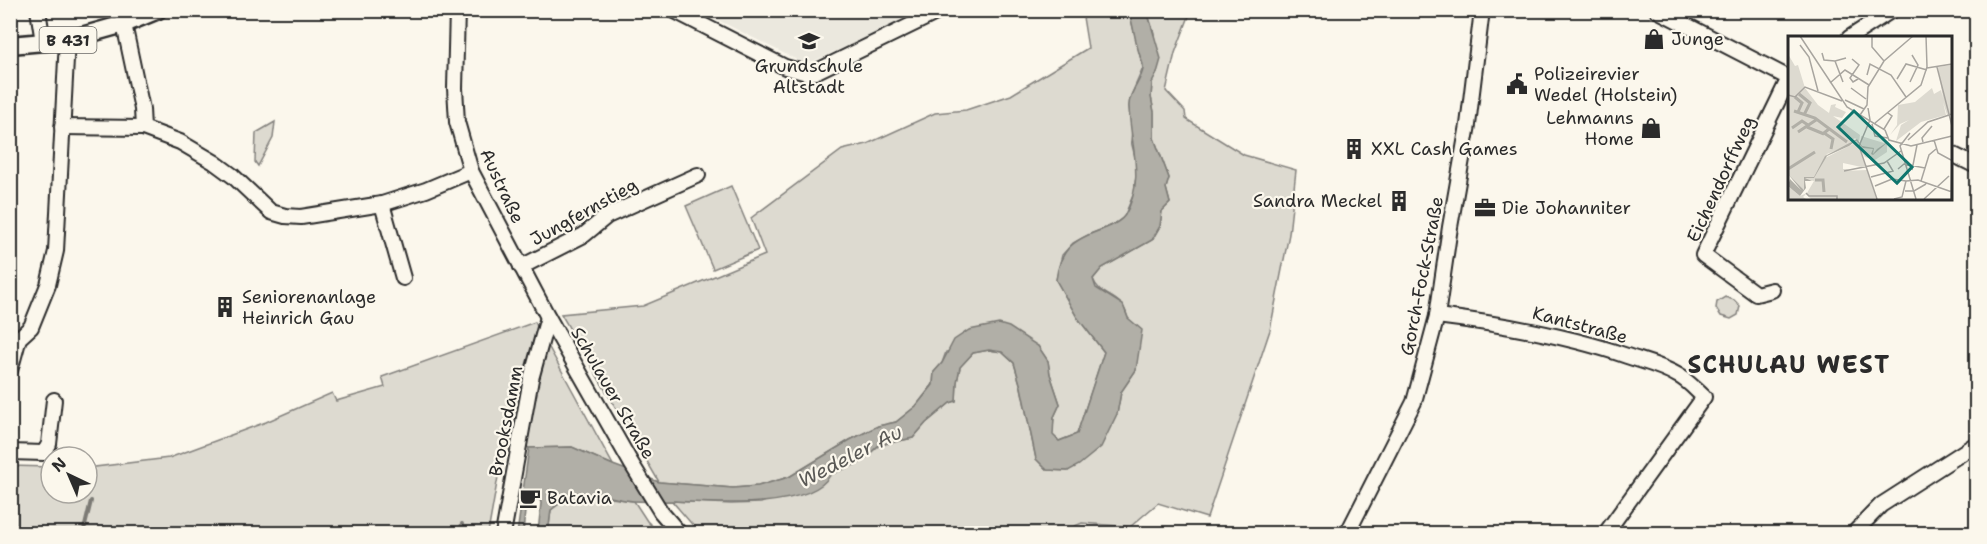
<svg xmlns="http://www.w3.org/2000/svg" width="1987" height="544" font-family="'Shantell Sans',sans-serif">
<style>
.built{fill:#ebe8de}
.green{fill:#dddad0;stroke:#84827e;stroke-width:1.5}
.water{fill:#b1afa7;stroke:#7b7a75;stroke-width:1.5}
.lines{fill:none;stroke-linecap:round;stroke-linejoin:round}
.stream{stroke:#7b7a75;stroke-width:4}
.minor-casing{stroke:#2b2b2b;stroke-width:18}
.major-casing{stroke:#2b2b2b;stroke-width:21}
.minor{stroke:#fbf7ec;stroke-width:14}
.major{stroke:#fbf7ec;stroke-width:16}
.labels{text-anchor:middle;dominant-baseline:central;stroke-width:4.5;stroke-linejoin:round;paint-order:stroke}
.shield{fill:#fbf7ec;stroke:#696865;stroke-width:1.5}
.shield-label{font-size:16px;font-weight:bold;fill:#2b2b2b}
.poi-label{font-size:18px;fill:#2b2b2b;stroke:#fbf7ec;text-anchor:start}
.street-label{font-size:18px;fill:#2b2b2b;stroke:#fbf7ec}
.water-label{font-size:20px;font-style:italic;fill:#5a5956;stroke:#fbf7ec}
.district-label{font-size:24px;font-weight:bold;letter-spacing:1.5px;fill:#2b2b2b;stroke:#fbf7ec}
.inset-river{fill:none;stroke:#b1afa7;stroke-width:3}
.inset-road{fill:none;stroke:#a8a59f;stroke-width:1.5}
.view{fill:#0f766e;fill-opacity:0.15;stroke:#0f766e;stroke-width:3}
.inset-edge{fill:none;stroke:#2b2b2b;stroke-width:3}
</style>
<rect width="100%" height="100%" fill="#fbf7ec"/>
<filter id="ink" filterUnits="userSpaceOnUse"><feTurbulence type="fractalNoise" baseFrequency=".0167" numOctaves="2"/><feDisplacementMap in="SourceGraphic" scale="12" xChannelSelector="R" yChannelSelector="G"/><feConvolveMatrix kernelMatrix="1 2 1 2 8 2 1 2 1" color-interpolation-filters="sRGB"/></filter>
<g filter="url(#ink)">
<polygon class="built" points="711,11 898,11 900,22 814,61 803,63 710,16"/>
<g class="green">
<polygon points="1082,11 1129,11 1143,68 1130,98 1129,107 1132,129 1131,141 1137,165 1134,193 1124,217 1113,225 1090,234 1073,243 1062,255 1056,280 1077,317 1104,352 1077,434 1059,441 1052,435 1054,417 1060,404 1050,374 1048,361 1038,346 946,352 942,363 934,372 933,384 916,406 896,422 878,426 850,440 789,477 758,486 733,488 659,482 561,314 643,306 765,255 751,218 842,150 867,144 935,113 966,110 1011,95 1088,48"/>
<path d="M 1147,11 L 1191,11 L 1175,53 L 1166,91 L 1185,111 L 1186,119 L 1244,155 L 1296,170 L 1289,234 L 1270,330 L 1207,518 L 1158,503 L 1130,527 L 1082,523 L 1059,533 L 703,534 L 696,529 L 672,501 L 731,504 L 761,503 L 861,462 L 879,445 L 913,438 L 926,423 L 950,403 L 956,401 L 957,382 L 960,367 L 973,353 L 989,350 L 1002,352 L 1014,363 L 1021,387 L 1036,459 L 1047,470 L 1068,471 L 1117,414 L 1121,392 L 1136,370 C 1133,355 1132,314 1121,304 C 1111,293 1099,295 1093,279 L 1102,268 L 1152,240 L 1160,226 L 1162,211 L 1170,203 L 1166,188 L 1169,178 L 1154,138 L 1154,112 L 1151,97 L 1152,82 L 1157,73 L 1154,33 Z"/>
<polygon points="275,122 273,138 258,166 255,162 256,133"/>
<polygon points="731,186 758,250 713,269 686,206"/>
<polygon points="1725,297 1734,300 1740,306 1738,315 1731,319 1721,316 1716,308 1717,302"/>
<polygon points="535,322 540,332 525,385 510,454 501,460 488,533 11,533 10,466 51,467 51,493 87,493 87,468 169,458 266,422 332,393 336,401 385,387 382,377"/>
<polygon points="546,342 613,465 572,447 529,448 523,444"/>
<polygon points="580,494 634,501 647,521 659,533 548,534 551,510 565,499"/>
</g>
<path class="water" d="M 1129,11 L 1147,11 L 1161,59 L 1157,73 L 1152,83 L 1151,97 L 1154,112 L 1154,138 L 1169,178 L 1166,188 L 1170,203 L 1162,211 L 1160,226 L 1152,240 L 1102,268 L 1093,279 L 1096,288 L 1123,305 L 1128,318 L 1142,330 L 1136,370 L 1121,392 L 1117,414 L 1101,447 L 1079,465 L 1068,471 L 1047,470 L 1036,459 L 1021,387 L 1014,363 L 1002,352 L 989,350 L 973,353 L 960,367 L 957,382 L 956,401 L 950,403 L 926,423 L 913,438 L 879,445 L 861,462 L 831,474 C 811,511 712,503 675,501 C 661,501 647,502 633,501 C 618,500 593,491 579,494 C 568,496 560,503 551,510 L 548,534 L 538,533 L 541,503 L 539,497 L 529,496 L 526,500 L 523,533 L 517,534 L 529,448 L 572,447 L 613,465 L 659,482 L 733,488 L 758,486 L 789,477 L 850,440 L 878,426 L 896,422 L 916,406 L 933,385 L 934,372 L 942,363 L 954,340 L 969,330 L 999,324 L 1009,327 L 1038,346 L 1048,361 L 1050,374 L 1060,404 L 1054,417 L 1053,435 L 1059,441 L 1077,434 L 1104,352 L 1077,317 L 1056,280 C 1060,246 1076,239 1106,228 C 1113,225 1121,221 1125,215 C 1146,178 1130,146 1129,107 C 1128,93 1142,80 1143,69 C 1144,64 1141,60 1140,56 C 1135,41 1133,25 1129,11 Z"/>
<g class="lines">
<g class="stream">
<polyline points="10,524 15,504"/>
<polyline points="83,534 91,501"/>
<polyline points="459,534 462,524"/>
</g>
<defs>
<g id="minor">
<polyline points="38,10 43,42"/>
<polyline points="457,10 455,88 457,122 471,171 548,317 631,463 661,512 680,534"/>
<polyline points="673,10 785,67 807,73 815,72 942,10"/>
<polyline points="1657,10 1789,78"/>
<polyline points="124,24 142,109 143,128"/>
<polyline points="1849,38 1892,10"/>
<polyline points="62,127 143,128 180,142 214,162 233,176 271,212 285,216 301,217 382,204 426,190 471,171"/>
<polyline points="1950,153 1976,166"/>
<polyline points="382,204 403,278"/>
<polyline points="521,267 584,235 607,216 698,175"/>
<polyline points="1772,290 1756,294 1703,255 1789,78"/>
<path d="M 1437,316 C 1502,324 1565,335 1627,356 C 1645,362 1663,366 1679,376 C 1688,381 1696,390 1704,397 L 1605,534"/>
<polyline points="10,371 19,338 31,327 48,285 56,251 67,40"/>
<polyline points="10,452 44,453 49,444 54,400"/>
<polyline points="503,534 531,379 548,317"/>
<polyline points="1347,534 1414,402 1437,316 1450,227 1468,125 1482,10"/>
<polyline points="1853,534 1881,505 1976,444"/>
</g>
<polyline id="major" points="10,45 67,40 124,24 158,10"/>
</defs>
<use href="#minor" class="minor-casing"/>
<use href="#major" class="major-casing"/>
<use href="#minor" class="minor"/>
<use href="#major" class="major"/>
</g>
</g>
<defs>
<symbol id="shop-bare" viewBox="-9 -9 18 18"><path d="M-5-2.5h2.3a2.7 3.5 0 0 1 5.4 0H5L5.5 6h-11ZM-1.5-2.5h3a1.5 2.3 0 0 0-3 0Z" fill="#2b2b2b" stroke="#fbf7ec" stroke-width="2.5" paint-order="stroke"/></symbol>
<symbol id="school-bare" viewBox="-9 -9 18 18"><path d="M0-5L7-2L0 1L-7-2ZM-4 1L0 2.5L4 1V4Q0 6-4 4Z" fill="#2b2b2b" stroke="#fbf7ec" stroke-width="2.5" paint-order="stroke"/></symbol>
<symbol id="civic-bare" viewBox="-9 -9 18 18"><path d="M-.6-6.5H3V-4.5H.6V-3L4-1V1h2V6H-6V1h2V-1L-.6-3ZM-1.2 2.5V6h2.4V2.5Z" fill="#2b2b2b" stroke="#fbf7ec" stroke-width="2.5" paint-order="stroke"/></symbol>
<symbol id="building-bare" viewBox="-9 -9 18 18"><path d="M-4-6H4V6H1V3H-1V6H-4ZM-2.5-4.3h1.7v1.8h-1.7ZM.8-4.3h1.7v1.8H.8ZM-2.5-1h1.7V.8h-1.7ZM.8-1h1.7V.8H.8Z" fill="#2b2b2b" stroke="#fbf7ec" stroke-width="2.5" paint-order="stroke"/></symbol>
<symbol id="office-bare" viewBox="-9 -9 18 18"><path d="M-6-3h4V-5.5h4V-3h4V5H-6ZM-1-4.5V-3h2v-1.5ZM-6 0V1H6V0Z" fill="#2b2b2b" stroke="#fbf7ec" stroke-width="2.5" paint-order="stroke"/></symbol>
<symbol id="cafe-bare" viewBox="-9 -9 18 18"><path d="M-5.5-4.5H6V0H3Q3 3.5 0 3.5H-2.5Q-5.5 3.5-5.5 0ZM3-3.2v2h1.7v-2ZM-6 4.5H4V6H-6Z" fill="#2b2b2b" stroke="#fbf7ec" stroke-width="2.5" paint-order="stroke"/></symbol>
</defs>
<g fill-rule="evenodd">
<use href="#shop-bare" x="1639" y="24" width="30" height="30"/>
<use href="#school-bare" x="794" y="26" width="30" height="30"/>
<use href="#civic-bare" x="1502" y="69" width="30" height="30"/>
<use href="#shop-bare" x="1636" y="113" width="30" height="30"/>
<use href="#building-bare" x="1339" y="134" width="30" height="30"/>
<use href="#building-bare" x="1384" y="186" width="30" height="30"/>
<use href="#office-bare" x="1470" y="193" width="30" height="30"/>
<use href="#building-bare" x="210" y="292" width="30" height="30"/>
<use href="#cafe-bare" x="515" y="483" width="30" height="30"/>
</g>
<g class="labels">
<rect class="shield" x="39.5" y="27" width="57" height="26" rx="4.5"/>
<g class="shield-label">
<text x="68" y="40">B 431</text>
</g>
<g class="poi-label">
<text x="1671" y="39">Junge</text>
<text x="809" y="66" text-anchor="middle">Grundschule<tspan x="809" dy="21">Altstadt</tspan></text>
<text x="1534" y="74">Polizeirevier<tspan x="1534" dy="21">Wedel (Holstein)</tspan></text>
<text x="1634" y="118" text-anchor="end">Lehmanns<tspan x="1634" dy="21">Home</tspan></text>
<text x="1371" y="149">XXL Cash Games</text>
<text x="1382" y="201" text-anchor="end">Sandra Meckel</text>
<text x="1502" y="208">Die Johanniter</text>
<text x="242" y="297">Seniorenanlage<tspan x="242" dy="21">Heinrich Gau</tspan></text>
<text x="547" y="498">Batavia</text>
</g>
<g class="street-label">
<text transform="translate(1721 179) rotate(-65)">Eichendorffweg</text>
<text transform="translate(502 186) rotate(65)">Austraße</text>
<text transform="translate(584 212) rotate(-29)">Jungfernstieg</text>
<text transform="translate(1422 276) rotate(-79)">Gorch-Fock-Straße</text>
<text transform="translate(1580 325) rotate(15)">Kantstraße</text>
<text transform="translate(613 393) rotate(60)">Schulauer Straße</text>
<text transform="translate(506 421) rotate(-79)">Brooksdamm</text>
</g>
<g class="water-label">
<text transform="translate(850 456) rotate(-27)">Wedeler Au</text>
</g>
<g class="district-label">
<text x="1789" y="365">SCHULAU WEST</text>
</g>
</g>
<g transform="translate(1788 36)">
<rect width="164" height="164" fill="#fbf7ec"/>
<path d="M 0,18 L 7,30 L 10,29 L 17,52 L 30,69 L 41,77 L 43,69 L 48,68 L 47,71 L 58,76 L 54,82 L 45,80 L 72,99 L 71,106 L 67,102 L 59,110 L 39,118 L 37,122 L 69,106 L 78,132 L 55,127 L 55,133 L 62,133 L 55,135 L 79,134 L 88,162 L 23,163 L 18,158 L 15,161 L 18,163 L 0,163 L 0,150 L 12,160 L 19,157 L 26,145 L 16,143 L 24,141 L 16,141 L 16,154 L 0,138 ZM 163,29 L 163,78 L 159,79 L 155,66 L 158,79 L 133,86 L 108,105 L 113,89 L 121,84 L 112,88 L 102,99 L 109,89 L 110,69 L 127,66 L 144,52 L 146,58 L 153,54 L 155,62 L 150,31 ZM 73,100 L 96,107 L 99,104 L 99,116 L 87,124 L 77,121 L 72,114 Z" fill="#dddad0"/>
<path d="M 69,103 L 74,110 L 86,112 L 85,118 L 89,113 L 101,105 L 85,119 L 83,118 L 85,113 L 75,112 L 68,105 L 61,110 L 39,120 L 26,142 L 17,142 L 24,145 L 17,145 L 18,152 L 12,160 L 0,150 L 2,143 L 13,154 L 0,138 L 16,154 L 16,141 L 26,141 L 37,120 Z" fill="#b1afa7"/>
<path class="inset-river" d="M 11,58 L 22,67 L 16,79M 7,61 L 14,67 L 10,76M 6,75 L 27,82 L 59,106M 19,91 L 36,98M 4,92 L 14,85 L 20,89M 41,93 L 36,97 L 45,103 L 43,113M 10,96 L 28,84M 0,133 L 27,116M 27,144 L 35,144 L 36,156"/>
<path class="inset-road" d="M 12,0 L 59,71 L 97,94 L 101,104 L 123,110 L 164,100M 84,0 L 84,11 L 96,25M 12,9 L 21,21 L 30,55M 34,17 L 36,24 L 47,25M 64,23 L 71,29 L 62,42 L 65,46 L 70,43M 149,31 L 164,90M 139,32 L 164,28M 79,39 L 82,28 L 103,39 L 118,61M 109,43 L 118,28 L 139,34M 55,46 L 47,25 L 58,22M 122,46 L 130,29 L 124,19M 42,47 L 57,34 L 81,49M 63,52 L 78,63M 0,59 L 7,61 L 17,51 L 54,65M 57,64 L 76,73M 80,72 L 82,84 L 71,110 L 89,163M 72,79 L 79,69 L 80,51 L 96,25 L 125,0M 87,87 L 133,49 L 139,31 L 138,0M 84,88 L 87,100 L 100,102M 96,93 L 104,80 L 100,77M 122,97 L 112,110 L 128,163M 120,104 L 140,86 L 164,78M 146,104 L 150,117 L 163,124M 135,106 L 134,102 L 144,90M 110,133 L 116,128 L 137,132M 124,134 L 129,109M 56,135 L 96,127 L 113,115M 83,141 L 105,135 L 99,125M 118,145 L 130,144 L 164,156M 133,145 L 141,119 L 148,113M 87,150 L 104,143 L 118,145M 117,155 L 126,155 L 138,148M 18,157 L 21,160 L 49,160 L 49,163M 106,163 L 114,161 L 118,145M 136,163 L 161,140M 163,163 L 164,121"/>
<path class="view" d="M 66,75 L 124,131 L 109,147 L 50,91 Z"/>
<rect width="164" height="164" class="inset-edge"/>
</g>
<rect width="1987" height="544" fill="none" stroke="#fbf7ec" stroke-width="36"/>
<rect x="18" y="18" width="1951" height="508" fill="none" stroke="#2b2b2b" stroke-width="2" filter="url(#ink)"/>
<g transform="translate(69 475) rotate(316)"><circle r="28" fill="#fbf7ec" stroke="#a8a59f" stroke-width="1.5"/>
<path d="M0-4.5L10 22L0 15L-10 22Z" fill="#2b2b2b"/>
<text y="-9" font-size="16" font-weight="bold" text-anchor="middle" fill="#2b2b2b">N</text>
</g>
</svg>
